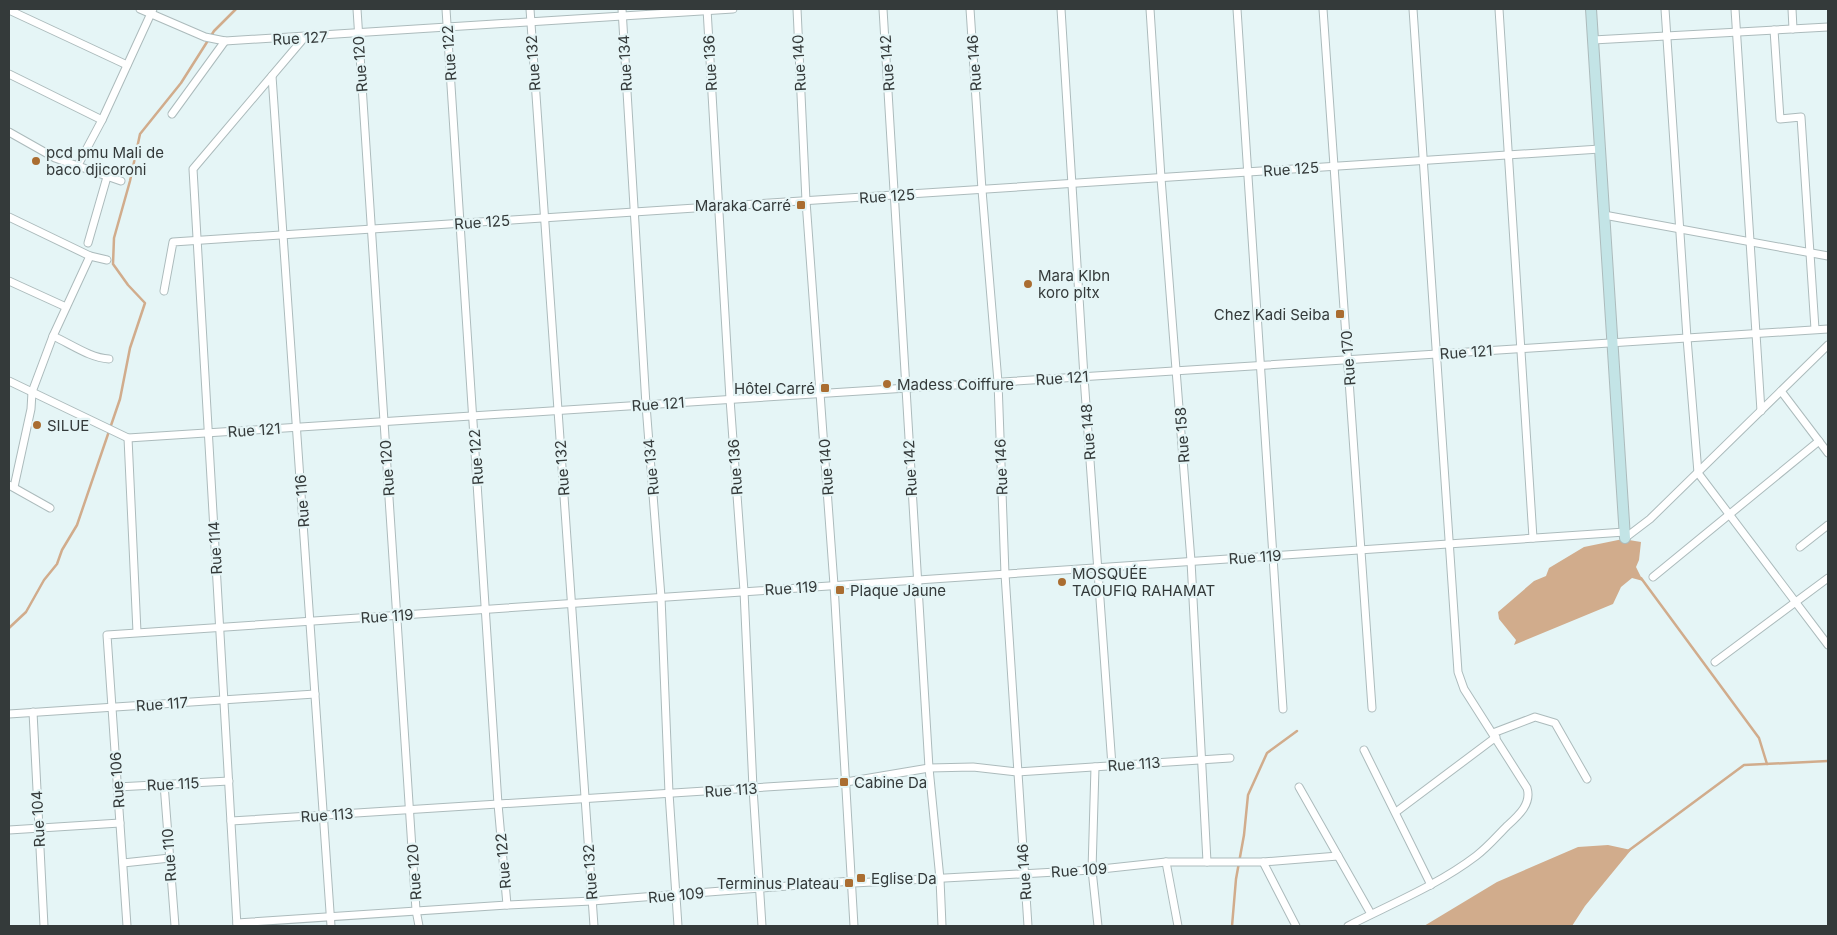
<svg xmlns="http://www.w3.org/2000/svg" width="1837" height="935" font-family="Inter,sans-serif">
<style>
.water{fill:#d1ac8c}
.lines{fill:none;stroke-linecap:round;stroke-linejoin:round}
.stream{stroke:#d1ac8c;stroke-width:2.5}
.street-casing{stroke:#acbbbc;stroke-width:9}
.secondary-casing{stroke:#acbbbc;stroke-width:12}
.street{stroke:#fff;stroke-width:7}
.secondary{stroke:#c3e4e6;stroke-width:10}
.poi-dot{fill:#aa6d31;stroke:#e5f5f6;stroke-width:2}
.labels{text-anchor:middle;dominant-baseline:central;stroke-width:4.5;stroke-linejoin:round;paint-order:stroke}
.street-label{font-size:15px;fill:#343a3a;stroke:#e5f5f6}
.poi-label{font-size:15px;fill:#343a3a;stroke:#e5f5f6;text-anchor:start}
</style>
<rect width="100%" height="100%" fill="#e5f5f6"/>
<g class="water">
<polygon points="1623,539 1641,542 1639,560 1636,567 1643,581 1632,578 1621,587 1613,604 1514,645 1516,640 1499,619 1498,612 1534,581 1546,576 1549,568 1584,547"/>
<polygon points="1608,845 1631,850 1585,906 1572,926 1424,926 1497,882 1578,847"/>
</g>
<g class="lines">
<g class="stream">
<polyline points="1641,578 1759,738 1767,764"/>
<polyline points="9,628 26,612 44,580 57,564 62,550 77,525 120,399 130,348 145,303 128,285 113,264 114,238 130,181 140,134 181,83 214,31 236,9"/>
<polyline points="1628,851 1744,765 1828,761"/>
<polyline points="1232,926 1236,879 1244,835 1248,795 1267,753 1297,731"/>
</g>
<defs>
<g id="street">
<polyline points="140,9 205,37 225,41 733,9"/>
<polyline points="357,9 416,910 419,926"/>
<polyline points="446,9 498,804 507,905"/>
<polyline points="530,9 594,926"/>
<polyline points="622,9 646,405 661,597 669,793 678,926"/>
<polyline points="707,9 730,399 744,591 753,788 762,926"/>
<polyline points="797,9 806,201 834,585 854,926"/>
<polyline points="883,9 929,768 940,879 942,926"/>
<polyline points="970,9 982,190 998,382 1005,574 1028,926"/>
<polyline points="1061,9 1084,377 1112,766"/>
<polyline points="1150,9 1161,178 1191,561 1207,862"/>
<polyline points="1237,9 1283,709"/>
<polyline points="1323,9 1372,708"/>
<polyline points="1499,9 1533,538"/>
<polyline points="1665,9 1687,338 1698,473 1828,645"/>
<polyline points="1735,9 1761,411"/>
<polyline points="1792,9 1793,29"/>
<polyline points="9,10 127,65"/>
<polyline points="1774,30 1780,119 1801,117 1815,329"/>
<polyline points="1593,40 1828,27"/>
<polyline points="9,74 102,120"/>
<polyline points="272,76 331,926"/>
<polyline points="172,114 225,41"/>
<polyline points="9,132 55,158 121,181"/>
<polyline points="78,165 102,120 153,9"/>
<polyline points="1604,215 1828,256"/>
<polyline points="9,217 90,256 107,260"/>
<polyline points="88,243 107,177"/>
<polyline points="9,281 66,307"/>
<polyline points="164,291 173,242 1600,149"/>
<path d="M 53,336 C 71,344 90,358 109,359"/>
<polyline points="9,381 128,438 1828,329"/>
<polyline points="1781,391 1828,453"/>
<polyline points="128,438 137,632"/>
<polyline points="9,485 50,508"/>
<polyline points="14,487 31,409 32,392 53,336 90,256"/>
<polyline points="1625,538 1650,519 1828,345"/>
<polyline points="1800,547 1828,525"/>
<polyline points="1653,577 1819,441"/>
<polyline points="1715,662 1828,578"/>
<polyline points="33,712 44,926"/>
<polyline points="9,714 315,694"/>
<polyline points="1493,733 1535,717 1555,723 1587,779"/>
<polyline points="1364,750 1431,885"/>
<polyline points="1095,767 1092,870 1098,926"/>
<polyline points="164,784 175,926"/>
<polyline points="117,787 229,781"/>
<polyline points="1299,787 1371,914"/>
<polyline points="1396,812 1496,737"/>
<polyline points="231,821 846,782 929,768 973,767 1017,772 1230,758"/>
<polyline points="9,830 120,823"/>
<polyline points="1166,862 1178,926"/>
<polyline points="1263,862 1296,926"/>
<polyline points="123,863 170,858"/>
<polyline points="237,923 507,905 592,901 852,881 854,883 1092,870 1166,862 1263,862 1338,856"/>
<polyline points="127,926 107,635 1625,532"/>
<polyline points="237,926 193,169 304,38"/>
<path d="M 1348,926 C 1391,904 1438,885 1476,856 C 1488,847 1497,836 1507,826 C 1518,816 1532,804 1527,788 L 1464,689 L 1458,672 L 1413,9"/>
</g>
<polyline id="secondary" points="1591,9 1625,538"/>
</defs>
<use href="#street" class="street-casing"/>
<use href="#secondary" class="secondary-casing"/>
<use href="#street" class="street"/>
<use href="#secondary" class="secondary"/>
</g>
<g class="poi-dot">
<circle cx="36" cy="161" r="5"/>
<rect x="796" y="200" width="10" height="10" rx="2.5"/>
<circle cx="1028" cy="284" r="5"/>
<rect x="1335" y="309" width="10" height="10" rx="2.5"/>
<circle cx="887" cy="384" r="5"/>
<rect x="820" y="383" width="10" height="10" rx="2.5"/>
<circle cx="37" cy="425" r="5"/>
<circle cx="1062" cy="582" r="5"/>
<rect x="835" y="585" width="10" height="10" rx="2.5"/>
<rect x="839" y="777" width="10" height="10" rx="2.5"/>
<rect x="856" y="873" width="10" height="10" rx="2.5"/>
<rect x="844" y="878" width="10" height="10" rx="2.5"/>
</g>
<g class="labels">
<g class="street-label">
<text transform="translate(300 38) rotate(-3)">Rue 127</text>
<text transform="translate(449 53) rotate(-94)">Rue 122</text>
<text transform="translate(533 63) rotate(-94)">Rue 132</text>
<text transform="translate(625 63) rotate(-93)">Rue 134</text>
<text transform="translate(710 63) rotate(-93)">Rue 136</text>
<text transform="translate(799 63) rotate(-93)">Rue 140</text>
<text transform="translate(887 63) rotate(-94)">Rue 142</text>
<text transform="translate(974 63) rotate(-94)">Rue 146</text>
<text transform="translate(360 64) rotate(-94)">Rue 120</text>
<text transform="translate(1291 169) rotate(-4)">Rue 125</text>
<text transform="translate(887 196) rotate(-4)">Rue 125</text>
<text transform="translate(482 222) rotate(-4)">Rue 125</text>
<text transform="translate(1466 352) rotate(-4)">Rue 121</text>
<text transform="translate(1348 358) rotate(-94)">Rue 170</text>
<text transform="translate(1062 378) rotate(-4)">Rue 121</text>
<text transform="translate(658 404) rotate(-4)">Rue 121</text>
<text transform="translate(254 430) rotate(-4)">Rue 121</text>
<text transform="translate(1088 432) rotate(-94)">Rue 148</text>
<text transform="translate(1182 435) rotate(-94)">Rue 158</text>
<text transform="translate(476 457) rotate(-94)">Rue 122</text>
<text transform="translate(651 467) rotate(-95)">Rue 134</text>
<text transform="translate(735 467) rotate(-94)">Rue 136</text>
<text transform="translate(826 467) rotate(-94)">Rue 140</text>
<text transform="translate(1001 467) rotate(-92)">Rue 146</text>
<text transform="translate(387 468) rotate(-94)">Rue 120</text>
<text transform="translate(562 468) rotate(-94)">Rue 132</text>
<text transform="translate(910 468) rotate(-93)">Rue 142</text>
<text transform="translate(302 501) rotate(-94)">Rue 116</text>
<text transform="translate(215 548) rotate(-93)">Rue 114</text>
<text transform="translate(1255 557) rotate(-4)">Rue 119</text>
<text transform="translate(791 588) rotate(-4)">Rue 119</text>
<text transform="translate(387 616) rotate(-4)">Rue 119</text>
<text transform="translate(162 704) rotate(-4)">Rue 117</text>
<text transform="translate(1134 764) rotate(-4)">Rue 113</text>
<text transform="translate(117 780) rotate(-94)">Rue 106</text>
<text transform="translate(173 784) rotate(-3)">Rue 115</text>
<text transform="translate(731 790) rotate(-4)">Rue 113</text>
<text transform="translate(327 815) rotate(-4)">Rue 113</text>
<text transform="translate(38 819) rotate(-93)">Rue 104</text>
<text transform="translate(169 855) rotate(-94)">Rue 110</text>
<text transform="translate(503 861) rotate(-95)">Rue 122</text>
<text transform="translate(1079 870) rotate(-4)">Rue 109</text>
<text transform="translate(414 872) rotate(-94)">Rue 120</text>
<text transform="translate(590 872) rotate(-94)">Rue 132</text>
<text transform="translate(1024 872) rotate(-94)">Rue 146</text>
<text transform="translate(676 895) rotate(-5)">Rue 109</text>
</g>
<g class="poi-label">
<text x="46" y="152">pcd pmu Mali de<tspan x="46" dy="17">baco djicoroni</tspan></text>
<text x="791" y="205" text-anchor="end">Maraka Carré</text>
<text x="1038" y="275">Mara Klbn<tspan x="1038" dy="17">koro pltx</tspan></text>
<text x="1330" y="314" text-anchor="end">Chez Kadi Seiba</text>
<text x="897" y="384">Madess Coiffure</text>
<text x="815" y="388" text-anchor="end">Hôtel Carré</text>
<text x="47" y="425">SILUE</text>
<text x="1072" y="573">MOSQUÉE<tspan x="1072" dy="17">TAOUFIQ RAHAMAT</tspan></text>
<text x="850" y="590">Plaque Jaune</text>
<text x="854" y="782">Cabine Da</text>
<text x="871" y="878">Eglise Da</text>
<text x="839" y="883" text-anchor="end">Terminus Plateau</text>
</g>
</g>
<rect width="1837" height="935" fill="none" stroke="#343a3a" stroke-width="20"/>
</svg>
